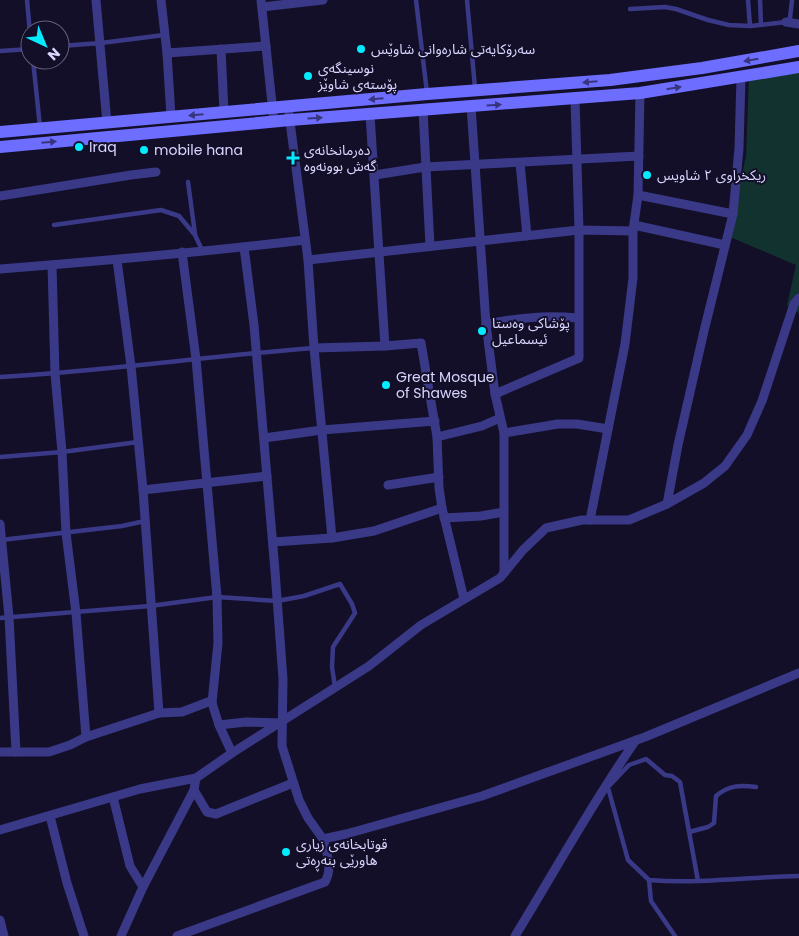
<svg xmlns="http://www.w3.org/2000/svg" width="799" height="936" font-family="Poppins,'Noto Sans Arabic',sans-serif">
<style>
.green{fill:#123230}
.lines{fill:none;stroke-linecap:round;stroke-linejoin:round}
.lane{stroke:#3a3988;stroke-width:4.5}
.street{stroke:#3a3988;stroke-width:9}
.secondary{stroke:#6d6dff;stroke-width:12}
.oneway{fill:#37357e}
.poi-dot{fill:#02ebff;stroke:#130f28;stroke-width:2}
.labels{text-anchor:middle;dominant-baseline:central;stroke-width:4;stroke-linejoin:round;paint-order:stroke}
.poi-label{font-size:14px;fill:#d9d6ff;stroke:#130f28;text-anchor:start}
</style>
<rect width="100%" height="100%" fill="#130f28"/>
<polygon class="green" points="799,67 799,313 787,305 796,265 730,237 746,155 749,76"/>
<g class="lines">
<g class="lane">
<polyline points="27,0 30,33"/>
<polyline points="416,0 427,93"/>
<polyline points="467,0 475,88"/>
<polyline points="748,0 750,26"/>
<polyline points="760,0 761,25"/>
<polyline points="630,9 665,7 676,9 708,20 729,25 750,26 786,22 790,18 792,0"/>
<polyline points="60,46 101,43 164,35"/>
<polyline points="0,51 30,49"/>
<polyline points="33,60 40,127"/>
<polyline points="188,182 195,234"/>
<polyline points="54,225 161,210 179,216 195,235 202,250"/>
<path d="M 0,377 C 105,371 209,356 314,348"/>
<polyline points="0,457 62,452 138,442"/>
<polyline points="1,540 122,526 145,521"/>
<polyline points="0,618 150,606 217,597 277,601 304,596 340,584 352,604 355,613 333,647 332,667 335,687"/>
<path d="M 607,784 L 628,860 L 649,880 C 699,884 749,877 799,876"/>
<polyline points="610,785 629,765 646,759 665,775 672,776 680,782 698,881"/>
<path d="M 689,832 L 708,827 L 714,823 L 716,796 C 729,785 740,785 756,787"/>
<polyline points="649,880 651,901 675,936"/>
</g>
<g class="street">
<polyline points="96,0 107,123"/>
<polyline points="161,0 167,53 171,117"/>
<polyline points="261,0 274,122"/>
<polyline points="262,7 323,0"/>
<polyline points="786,22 799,24"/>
<polyline points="221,49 224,112"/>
<polyline points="167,53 266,46"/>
<polyline points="471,106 486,324 495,394 504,433 504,573"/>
<polyline points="423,110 430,246"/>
<polyline points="289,114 308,260 314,348 332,538"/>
<polyline points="370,115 385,346"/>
<polyline points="520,163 527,236"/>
<polyline points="375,175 425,167 639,156"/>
<polyline points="638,195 733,214"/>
<polyline points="0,196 131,175 156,172"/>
<polyline points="634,225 725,245"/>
<polyline points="244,247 254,325 275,571 283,679 282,746 299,800 308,818 323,839 346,834 482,796 645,737 799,673"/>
<polyline points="182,252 196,359 217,597 218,643 212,703"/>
<polyline points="117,260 131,366 143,490 159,713"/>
<polyline points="308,260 579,230 633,231"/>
<polyline points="52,265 55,374 62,452 66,533 76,613 86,737"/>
<path d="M 0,269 C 102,261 203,252 305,240"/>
<path d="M 486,324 C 520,318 543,315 578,318"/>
<polyline points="314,348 385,346 421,343 437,437 439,488 442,508 464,599"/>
<polyline points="495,394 579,358 579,230 575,99"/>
<polyline points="504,433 558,424 577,424 608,429"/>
<polyline points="437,437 482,426 500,418"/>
<polyline points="264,438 322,430 435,421"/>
<polyline points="388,485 439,477"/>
<polyline points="143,490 267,476"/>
<polyline points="667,504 678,445 704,331 733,214 739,148 741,77"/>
<polyline points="444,518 481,516 504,512"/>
<polyline points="590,520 625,344 633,278 633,231 638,195 640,93"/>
<polyline points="0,524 9,617 16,752 0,752"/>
<polyline points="273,542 332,538 374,531 442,508"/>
<polyline points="16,752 49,752 70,745 86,737 159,713 182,712 208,702 212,703 219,725 246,722 282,723"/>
<polyline points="232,753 369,666 421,625 500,578 523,550 546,528 582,520 629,520 667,504 704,483 725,466 747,435 762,401 794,304 799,298"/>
<polyline points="194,790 207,812 216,814 293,783"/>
<polyline points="113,797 130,866 143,887"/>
<polyline points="50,816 67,883 84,936"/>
<polyline points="0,830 140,789 196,778 232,753 219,725"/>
<polyline points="0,920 4,936"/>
<polyline points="121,936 143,887 194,790 196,778"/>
<path d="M 177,936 L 325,882 C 333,868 327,854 323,839"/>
<path d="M 515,936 C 555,871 592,803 636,740"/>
</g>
<g class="secondary">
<polyline points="0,132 427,94 610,80 702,68 799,51"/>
<polyline points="0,147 290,120 640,93 799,67"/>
</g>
</g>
<defs><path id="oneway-solid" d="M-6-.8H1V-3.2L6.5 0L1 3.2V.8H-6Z" transform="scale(1.25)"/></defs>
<g class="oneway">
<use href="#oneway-solid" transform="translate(751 60) rotate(170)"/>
<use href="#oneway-solid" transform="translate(590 82) rotate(175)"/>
<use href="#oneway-solid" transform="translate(674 88) rotate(-9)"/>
<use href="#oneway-solid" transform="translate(376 99) rotate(175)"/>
<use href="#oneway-solid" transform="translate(494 105) rotate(-4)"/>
<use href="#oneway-solid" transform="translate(196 115) rotate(175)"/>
<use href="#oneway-solid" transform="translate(315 118) rotate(-4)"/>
<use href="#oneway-solid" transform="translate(49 142) rotate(-5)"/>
</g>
<g class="poi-dot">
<circle cx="361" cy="49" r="5"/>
<circle cx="308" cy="76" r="5"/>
<circle cx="79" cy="147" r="5"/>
<circle cx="144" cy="150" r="5"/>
<path d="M290.5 150.5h5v5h5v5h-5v5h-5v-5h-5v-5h5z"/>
<circle cx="647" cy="175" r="5"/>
<circle cx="482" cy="331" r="5"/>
<circle cx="386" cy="385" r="5"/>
<circle cx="286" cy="852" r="5"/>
</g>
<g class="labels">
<g class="poi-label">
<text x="371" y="49">سەرۆکایەتی شارەوانی شاوێس</text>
<text x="318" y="68">نوسینگەی<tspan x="318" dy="16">پۆستەی شاوێز</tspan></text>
<text x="89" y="147">Iraq</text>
<text x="154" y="150">mobile hana</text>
<text x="304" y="150">دەرمانخانەی<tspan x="304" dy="16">گەش بوونەوە</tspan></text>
<text x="657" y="175">ريكخراوى ۲ شاويس</text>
<text x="492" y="323">پۆشاکی وەستا<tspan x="492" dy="16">ئیسماعیل</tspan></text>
<text x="396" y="377">Great Mosque<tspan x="396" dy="16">of Shawes</tspan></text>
<text x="296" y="844">قوتابخانەی زیاری<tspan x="296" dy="16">هاورێی بنەڕەتی</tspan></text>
</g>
</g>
<g transform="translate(45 45) rotate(136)"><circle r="24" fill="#130f28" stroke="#625f7e"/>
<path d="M0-4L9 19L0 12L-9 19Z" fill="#02ebff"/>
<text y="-8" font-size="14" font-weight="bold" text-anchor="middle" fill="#d9d6ff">N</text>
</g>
</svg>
